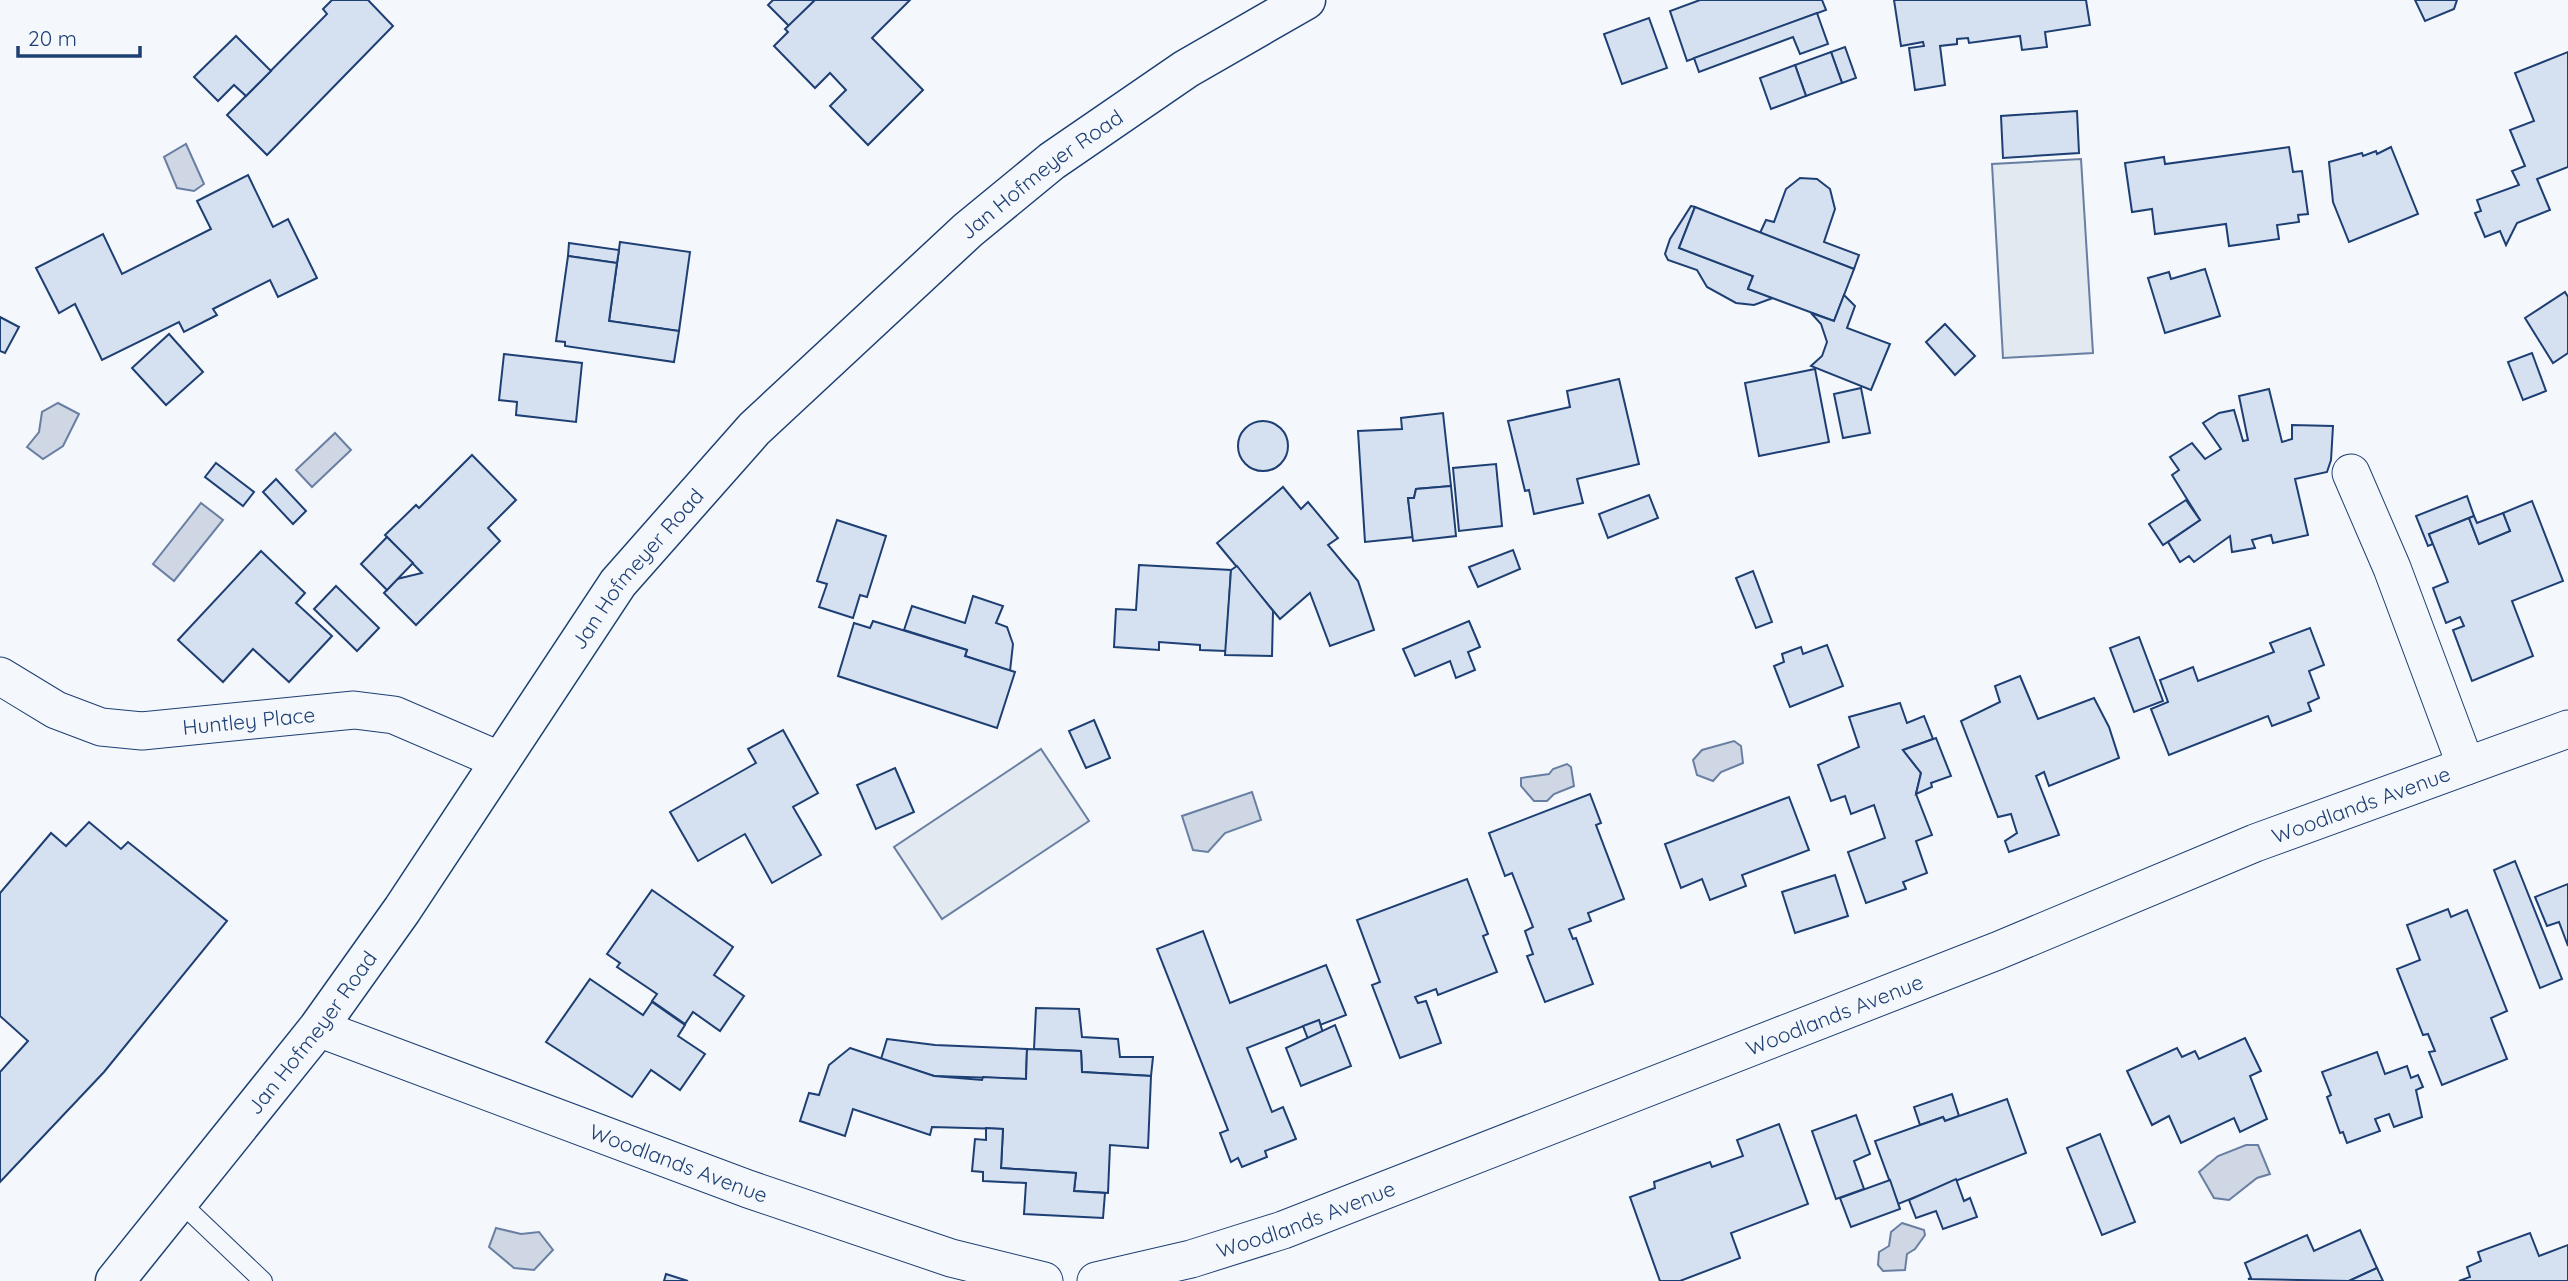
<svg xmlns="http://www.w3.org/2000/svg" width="2568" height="1281" font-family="Quicksand,sans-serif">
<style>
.green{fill:#e3e9f0;stroke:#687fa3;stroke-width:2}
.water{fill:#cfd7e4;stroke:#687fa3;stroke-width:2}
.building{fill:#d5e0f0;stroke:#1d3f73;stroke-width:2}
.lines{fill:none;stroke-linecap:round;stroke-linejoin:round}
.lane-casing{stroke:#1d3f73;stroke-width:20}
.street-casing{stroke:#1d3f73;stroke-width:39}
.secondary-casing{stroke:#1d3f73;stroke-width:41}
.lane{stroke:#f4f7fb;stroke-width:18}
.street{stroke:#f4f7fb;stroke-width:37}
.secondary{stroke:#f4f7fb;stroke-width:38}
.labels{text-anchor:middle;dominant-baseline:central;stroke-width:5;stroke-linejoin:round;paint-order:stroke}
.street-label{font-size:21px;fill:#1d3f73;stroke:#f4f7fb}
</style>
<rect width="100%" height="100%" fill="#f4f7fb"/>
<g class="green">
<polygon points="2081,159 2093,353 2003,358 1992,164"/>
<polygon points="1041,749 1089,821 942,919 894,847"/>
</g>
<g class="water">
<polygon points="186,144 204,184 194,191 177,188 164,157"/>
<polygon points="58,403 79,414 63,446 43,459 27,447 39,432 42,412"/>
<polygon points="335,433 351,450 312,487 296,470"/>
<polygon points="201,503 223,520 174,581 153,564"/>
<polygon points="1734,741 1741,746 1743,763 1721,772 1713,781 1697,775 1693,760 1702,750"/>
<polygon points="1567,764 1571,767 1574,786 1554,794 1547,801 1534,801 1521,786 1521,778 1549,774 1553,769"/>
<polygon points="1252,792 1261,820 1225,833 1208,852 1193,850 1182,816"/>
<polygon points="2246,1145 2258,1145 2270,1174 2257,1178 2229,1200 2214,1198 2199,1172 2218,1156"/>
<polygon points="1902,1223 1924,1230 1925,1235 1915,1249 1907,1254 1905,1270 1883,1271 1878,1265 1879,1252 1889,1246 1891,1232"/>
<polygon points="496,1228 521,1234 539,1232 553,1250 534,1270 514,1268 489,1247"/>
</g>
<g class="building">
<polygon points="332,0 368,0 393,26 267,155 227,115 327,14 323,9"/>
<polygon points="773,0 815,0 789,26 768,5"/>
<polygon points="815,0 910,0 872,38 923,90 868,145 830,106 846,90 830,73 815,88 774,46 788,32 785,29"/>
<polygon points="1700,0 1822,0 1826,10 1687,61 1670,11"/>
<polygon points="1894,0 2086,0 2090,25 2045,32 2047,47 2022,50 2020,36 1969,43 1968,38 1957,39 1957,44 1940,46 1945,85 1915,90 1909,48 1924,46 1923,42 1901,46"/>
<polygon points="2415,0 2457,0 2454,9 2425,21"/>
<polygon points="1817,13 1828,44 1800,54 1793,37 1699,72 1694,58"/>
<polygon points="1649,18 1667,68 1622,84 1604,34"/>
<polygon points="236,36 271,71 246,96 234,85 218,101 194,77"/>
<polygon points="1845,47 1856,78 1842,83 1831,52"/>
<polygon points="1831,52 1842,83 1806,96 1795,65"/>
<polygon points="2568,52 2568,167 2537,179 2550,210 2517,223 2506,245 2500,231 2485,237 2475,213 2481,211 2477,200 2519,185 2512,171 2525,166 2510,130 2534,121 2515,73"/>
<polygon points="1795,65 1806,96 1771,109 1760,78"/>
<polygon points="2077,111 2079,153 2003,158 2001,116"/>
<polygon points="2289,147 2293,172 2302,171 2308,214 2298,215 2299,222 2277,225 2279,239 2229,246 2226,224 2155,234 2152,209 2132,212 2125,163 2164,157 2165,164"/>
<polygon points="2391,147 2418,214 2349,242 2333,202 2329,162 2362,153 2363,156 2376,151 2377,154"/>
<polygon points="248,175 273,227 288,219 317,278 278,297 270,280 213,309 217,315 184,332 179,322 102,360 75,304 59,313 36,268 103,234 122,274 211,229 197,201"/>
<polygon points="1800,178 1817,179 1830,189 1835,209 1824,242 1859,255 1854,269 1760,233 1766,220 1774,222 1786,189"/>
<polygon points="1691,206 1695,207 1679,248 1753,276 1748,289 1773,298 1754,305 1736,303 1707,287 1697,270 1668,260 1665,254 1670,239"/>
<polygon points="1695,207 1854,269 1834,321 1748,289 1753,276 1679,248"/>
<polygon points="620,242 690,252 679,331 609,321"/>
<polygon points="569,243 619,250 617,263 568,256"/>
<polygon points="568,256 617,263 609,321 679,331 674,362 565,346 565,342 556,341"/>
<polygon points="2205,269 2220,316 2165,333 2148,278 2169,272 2171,279"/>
<polygon points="2565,292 2568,297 2568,353 2553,363 2525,318"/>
<polygon points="1844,295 1855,306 1847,328 1890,344 1871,390 1811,366 1822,356 1827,342 1821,324 1811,313 1834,321"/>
<polygon points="0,317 19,327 5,353 0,351"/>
<polygon points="1945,324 1975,356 1955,375 1926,342"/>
<polygon points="169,334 203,372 166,405 132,368"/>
<polygon points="2532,353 2546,391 2523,400 2508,362"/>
<polygon points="504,354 582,363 576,422 516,415 517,402 499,400"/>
<polygon points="1815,369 1829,442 1759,456 1745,383"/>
<polygon points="1619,379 1639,464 1577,479 1583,503 1534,514 1529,490 1525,491 1508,421 1570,407 1567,391"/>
<polygon points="1861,388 1870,433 1843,438 1834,394"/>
<polygon points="2269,389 2282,442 2292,439 2292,425 2333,426 2331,460 2327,472 2295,479 2308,535 2273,543 2271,535 2252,540 2255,548 2232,552 2230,536 2194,562 2189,556 2180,562 2168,542 2200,520 2172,475 2179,470 2170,457 2192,443 2205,459 2221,449 2203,423 2219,413 2234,410 2243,441 2248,440 2239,396"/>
<polygon points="1443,413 1451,486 1416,489 1414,498 1408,498 1413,537 1365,542 1358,431 1402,429 1401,418"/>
<circle cx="1263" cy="446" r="25"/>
<polygon points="472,455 516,500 488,528 500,541 416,625 384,593 397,579 422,573 385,535 416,505 419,508"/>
<polygon points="216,463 254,492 243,506 205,477"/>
<polygon points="1496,464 1502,526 1459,531 1453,468"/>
<polygon points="276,479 306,511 293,524 263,492"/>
<polygon points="1451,486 1456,536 1413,541 1408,498 1414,498 1416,489"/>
<polygon points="1283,487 1301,509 1308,502 1338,538 1328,545 1358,581 1374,630 1330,646 1310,593 1280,619 1217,543"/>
<polygon points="1649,495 1658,518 1608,538 1599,514"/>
<polygon points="2467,496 2474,516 2429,534 2433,544 2428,546 2416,516"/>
<polygon points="2186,500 2200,520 2163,545 2149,524"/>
<polygon points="2532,501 2563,581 2512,601 2533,656 2472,681 2453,630 2464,626 2460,617 2446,623 2433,588 2448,582 2429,534 2469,518 2479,544 2510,531 2503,513"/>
<polygon points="2503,513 2510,531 2479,544 2469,518 2474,516 2477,523"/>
<polygon points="837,520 886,536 867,597 860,595 853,618 819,607 827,584 817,581"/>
<polygon points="387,537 413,563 387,590 361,564"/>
<polygon points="1513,550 1520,569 1478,587 1469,567"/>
<polygon points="261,551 305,593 296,603 332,636 289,682 253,649 223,682 178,640"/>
<polygon points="1139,565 1231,570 1226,651 1200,650 1200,645 1159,642 1159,650 1114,647 1116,609 1136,610"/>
<polygon points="1237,566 1273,611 1272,656 1225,655 1231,570"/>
<polygon points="1753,571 1772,622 1756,628 1736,578"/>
<polygon points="336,586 379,628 357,651 314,609"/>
<polygon points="973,596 1003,606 996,623 1007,627 1013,644 1010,671 965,656 967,650 904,630 912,606 965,623"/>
<polygon points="873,621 967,650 965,656 1015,672 997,728 838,676 854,623 870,628"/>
<polygon points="1469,621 1480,647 1468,652 1475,670 1456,678 1450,661 1415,676 1403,649"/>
<polygon points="2310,628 2324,665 2309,671 2319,698 2308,703 2311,711 2272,726 2268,716 2169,755 2151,709 2168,702 2160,680 2193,667 2198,681 2274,652 2270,643"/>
<polygon points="2139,637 2163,701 2134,712 2110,648"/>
<polygon points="1827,645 1843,686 1790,707 1774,666 1784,662 1782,654 1801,647 1803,654"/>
<polygon points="2020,676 2038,719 2094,698 2109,727 2119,758 2049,786 2044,772 2036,776 2059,835 2009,852 2005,841 2017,833 2011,814 1998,817 1961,721 2000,702 1995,686"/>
<polygon points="1900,703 1907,723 1924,716 1933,739 1903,750 1921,773 1916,794 1932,835 1916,841 1927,873 1903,882 1906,889 1866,903 1848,852 1885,838 1874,805 1851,814 1845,796 1831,801 1818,765 1859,747 1849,717"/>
<polygon points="1094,720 1110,758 1086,768 1069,731"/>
<polygon points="783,730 818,793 793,807 821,855 772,883 745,834 698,861 670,812 756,763 748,749"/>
<polygon points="1936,738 1951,776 1931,783 1932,787 1916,794 1921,773 1903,750"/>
<polygon points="895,768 914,812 876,829 857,785"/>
<polygon points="1590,794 1601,823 1596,825 1624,899 1588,913 1591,921 1569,929 1573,939 1576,938 1593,984 1545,1002 1527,956 1533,954 1525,931 1533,927 1512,873 1505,876 1489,833"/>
<polygon points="1789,797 1809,850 1742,875 1746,886 1710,900 1702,879 1681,888 1665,844"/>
<polygon points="89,822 121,849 128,842 227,921 104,1072 0,1182 0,1072 28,1041 0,1016 0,893 51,833 66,846"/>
<polygon points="2515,861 2562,979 2540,988 2494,870"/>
<polygon points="1835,875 1848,916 1795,933 1782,892"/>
<polygon points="1467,879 1488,934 1483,936 1497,972 1438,995 1436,989 1415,997 1418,1003 1426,1001 1441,1043 1400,1058 1372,985 1380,982 1357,920"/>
<polygon points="2568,884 2568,946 2559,922 2547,926 2535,897"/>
<polygon points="652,890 733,947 714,975 744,996 720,1031 693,1012 685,1024 652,1001 657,994 617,967 620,963 607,954"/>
<polygon points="2448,909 2451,917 2467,910 2507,1011 2491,1018 2507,1059 2442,1085 2429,1052 2435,1051 2428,1034 2423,1035 2397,969 2420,960 2407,925"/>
<polygon points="1203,931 1230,1003 1326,965 1346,1015 1320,1025 1319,1020 1247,1048 1272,1112 1283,1107 1296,1139 1265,1151 1267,1157 1242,1167 1238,1158 1231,1162 1220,1133 1228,1130 1157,949"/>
<polygon points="590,979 643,1015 652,1002 685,1025 678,1036 705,1054 680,1090 651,1070 632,1097 546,1042"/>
<polygon points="1036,1008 1079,1009 1082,1037 1118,1039 1120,1057 1153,1057 1151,1076 1082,1072 1081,1051 1034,1049"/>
<polygon points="1319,1020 1323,1033 1308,1039 1303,1026"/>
<polygon points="1335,1025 1351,1066 1301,1086 1286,1048"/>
<polygon points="2245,1038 2261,1071 2250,1076 2267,1119 2240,1132 2234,1118 2181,1143 2169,1116 2152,1125 2127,1071 2177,1048 2182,1057 2195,1051 2199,1059"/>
<polygon points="887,1039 935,1045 1027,1049 1026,1079 934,1076 881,1059"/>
<polygon points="850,1048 934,1076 982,1080 983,1077 1026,1079 1027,1049 1081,1051 1082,1072 1151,1076 1148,1148 1110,1145 1108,1193 1074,1191 1076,1173 1001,1168 1003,1129 932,1127 930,1135 853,1109 845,1136 800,1121 809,1093 819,1095 829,1065"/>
<polygon points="2377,1052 2385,1074 2407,1066 2411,1078 2418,1075 2423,1087 2416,1090 2422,1117 2394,1127 2389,1114 2375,1119 2380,1131 2347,1143 2343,1132 2340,1133 2327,1097 2331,1095 2322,1072"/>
<polygon points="1952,1094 1959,1116 1945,1121 1943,1117 1920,1125 1914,1107"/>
<polygon points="2007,1099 2026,1153 1898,1204 1875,1141 1943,1117 1945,1121"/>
<polygon points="1856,1115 1870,1154 1854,1161 1864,1189 1836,1199 1812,1131"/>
<polygon points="1779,1124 1808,1204 1731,1233 1740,1258 1680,1281 1660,1281 1630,1197 1655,1188 1654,1182 1710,1162 1712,1167 1743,1156 1737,1140"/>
<polygon points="986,1128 1003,1129 1001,1168 1076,1173 1074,1191 1105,1193 1103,1218 1024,1214 1026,1183 983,1181 983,1172 972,1171 975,1139 986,1140"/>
<polygon points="2100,1134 2135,1222 2102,1235 2067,1148"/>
<polygon points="1956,1179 1964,1201 1970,1198 1977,1217 1943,1229 1936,1211 1916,1218 1909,1200"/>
<polygon points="1890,1180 1900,1209 1851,1227 1840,1198"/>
<polygon points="2360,1230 2377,1268 2349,1281 2248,1279 2251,1278 2245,1263 2307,1235 2314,1251"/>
<polygon points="2530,1233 2539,1256 2568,1245 2568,1281 2459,1281 2470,1277 2467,1267 2481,1261 2478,1252"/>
<polygon points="2377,1268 2383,1281 2349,1281"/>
<polygon points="666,1274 688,1281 664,1281"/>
</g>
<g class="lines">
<defs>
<polyline id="lane" points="180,1202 263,1281"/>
<g id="street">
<polyline points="2351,473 2392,568 2466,766"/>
<path id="s1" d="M 0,676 L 56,710 L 101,727 L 142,731 L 354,710 L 394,715 L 501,761"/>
<path id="s2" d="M 318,1028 L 748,1189 L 951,1258 L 1044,1281"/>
<path id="s3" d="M 1096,1281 L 1191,1259 L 1283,1230 L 1997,951 L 2255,843 L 2568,729"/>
</g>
<g id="secondary">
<path id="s4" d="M 115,1281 L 318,1028 L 402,910 L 618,583 L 754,429 L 968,230 L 1052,161 L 1186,69 L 1306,0"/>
</g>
</defs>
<use href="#lane" class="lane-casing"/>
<use href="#street" class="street-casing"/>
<use href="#secondary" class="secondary-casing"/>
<use href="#lane" class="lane"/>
<use href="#street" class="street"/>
<use href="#secondary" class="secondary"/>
</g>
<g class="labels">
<g class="street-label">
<text stroke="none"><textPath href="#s4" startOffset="1451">Jan Hofmeyer Road</textPath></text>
<text stroke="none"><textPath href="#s4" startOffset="884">Jan Hofmeyer Road</textPath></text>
<text stroke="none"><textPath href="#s1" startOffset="262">Huntley Place</textPath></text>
<text stroke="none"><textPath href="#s3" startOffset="1353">Woodlands Avenue</textPath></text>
<text stroke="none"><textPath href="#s3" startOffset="786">Woodlands Avenue</textPath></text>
<text stroke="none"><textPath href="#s4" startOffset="317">Jan Hofmeyer Road</textPath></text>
<text stroke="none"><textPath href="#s2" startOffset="385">Woodlands Avenue</textPath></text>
<text stroke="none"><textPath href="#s3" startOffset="219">Woodlands Avenue</textPath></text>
</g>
</g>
<path d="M18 46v10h122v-10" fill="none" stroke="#1d3f73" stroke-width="3.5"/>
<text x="28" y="46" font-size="21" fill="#1d3f73" stroke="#f4f7fb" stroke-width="5" paint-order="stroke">20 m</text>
</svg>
